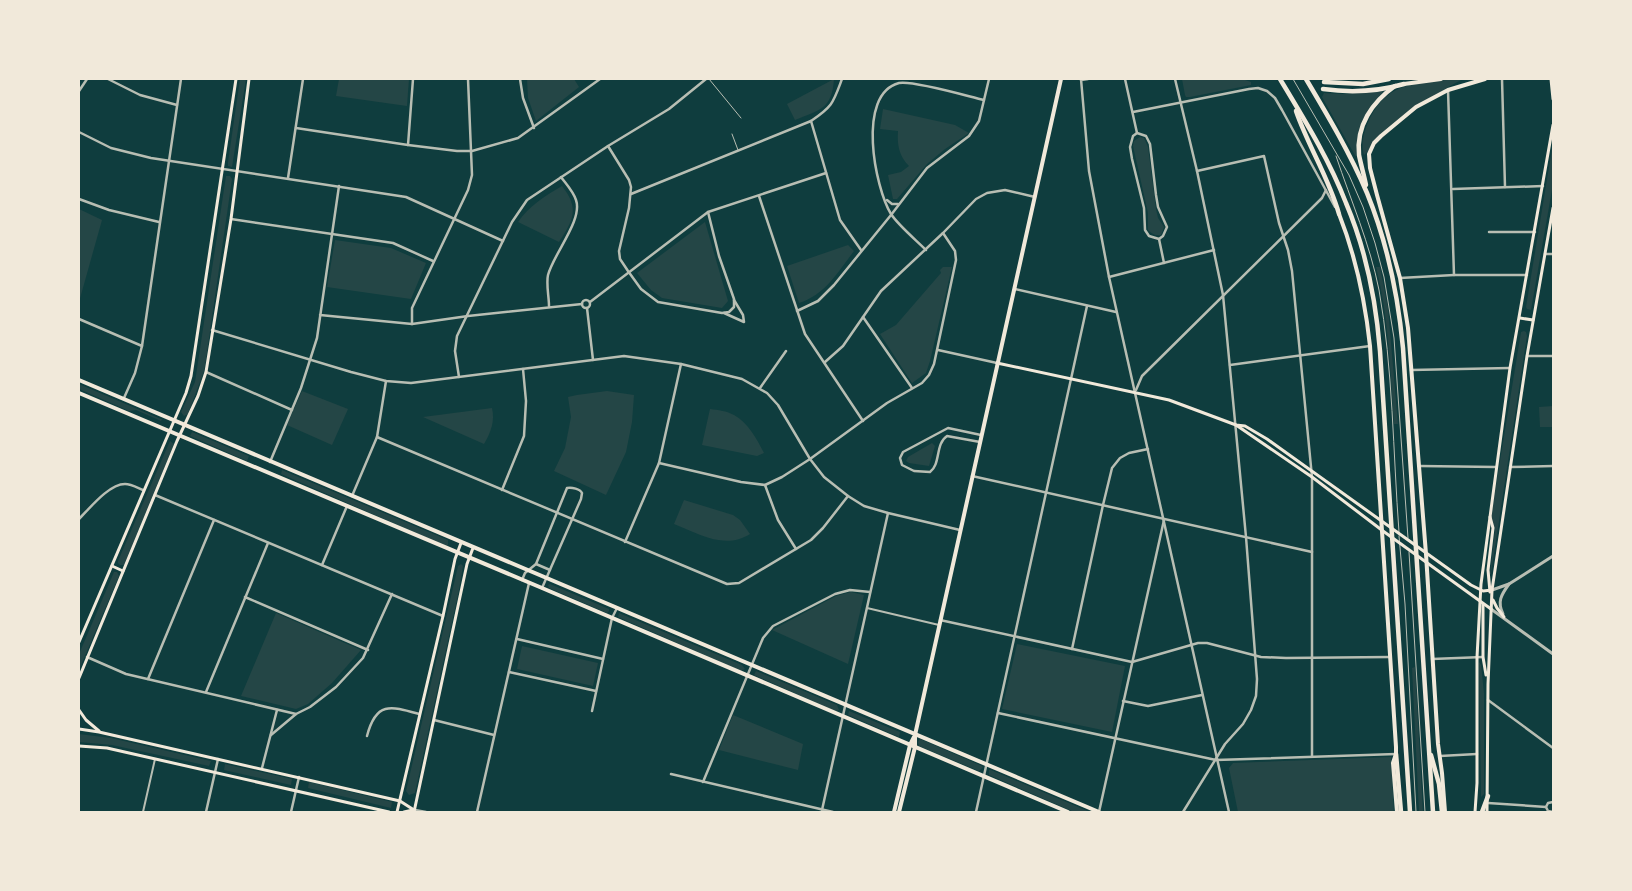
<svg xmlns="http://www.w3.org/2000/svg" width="1632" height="891" font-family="'Open Sans',sans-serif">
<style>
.green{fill:#244646}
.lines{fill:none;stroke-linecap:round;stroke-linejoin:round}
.service{stroke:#b8beb3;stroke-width:1}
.pedestrian{stroke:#b8beb3;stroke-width:2}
.minor{stroke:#b8beb3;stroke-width:2.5}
.tertiary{stroke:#b8beb3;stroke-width:3}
.secondary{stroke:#f1e9da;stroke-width:3}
.primary{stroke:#f1e9da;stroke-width:4}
.trunk{stroke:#f1e9da;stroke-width:4}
.motorway{stroke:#f1e9da;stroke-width:4.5}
</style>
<rect width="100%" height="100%" fill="#0f3d3e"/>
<g class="green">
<polygon points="240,79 246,79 232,167 228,166 228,162"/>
<polygon points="339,79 409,79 407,106 336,96"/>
<polygon points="527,79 574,79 579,87 536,121 528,98"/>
<path d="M 834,79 C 832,109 820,110 795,120 L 787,104 Z"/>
<polygon points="1182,79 1242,79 1251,82 1251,85 1190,97 1186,97 1185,95"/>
<path d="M 1450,79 L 1463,79 C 1425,98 1395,127 1364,155 C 1361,145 1363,135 1367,125 C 1384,83 1411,84 1450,79 Z"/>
<path d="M 1385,90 C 1362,114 1359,125 1356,157 L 1322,97 L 1324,93 L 1344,94 Z"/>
<path d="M 883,109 L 955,125 L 969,133 L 945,149 L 927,164 L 897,199 L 893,199 L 888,175 L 901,172 L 909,166 C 899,156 897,145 898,131 L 880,129 Z"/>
<path d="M 1140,137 L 1144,138 L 1148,147 L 1156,209 L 1158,218 L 1164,227 L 1161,235 C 1155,236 1152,234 1148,230 L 1148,213 L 1133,146 L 1134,141 Z"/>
<polygon points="1553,143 1553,184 1531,310 1527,309 1526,307"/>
<polygon points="226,176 230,176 232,179 206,359 204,371 188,414 184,416 181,412 195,382"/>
<path d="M 562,186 C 580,209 573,220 559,242 L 518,222 C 529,206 545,196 562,186 Z"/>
<polygon points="79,209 102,220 79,302"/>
<polygon points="705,222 728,301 722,308 662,298 651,290 637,273"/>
<polygon points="335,240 391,248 426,263 411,299 327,287"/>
<path d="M 848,245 L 854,251 C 838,272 825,295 799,303 L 787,266 Z"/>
<polygon points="943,267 952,267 930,361 926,373 912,383 880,334 896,325 941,273 940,270"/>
<path d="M 1376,267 L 1380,267 L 1388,308 L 1398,424 L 1394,424 C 1390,371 1389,318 1376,267 Z"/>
<polygon points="1524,331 1526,332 1527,336 1491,574 1490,574 1495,530 1491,516 1521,332"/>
<polygon points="79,384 161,419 162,419 161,421 136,410 129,411 79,389"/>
<polygon points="302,391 348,409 332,445 287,425"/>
<polygon points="607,391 634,395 632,422 626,452 606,495 554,471 565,448 571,417 568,397 577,395"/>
<polygon points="1553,406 1553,427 1540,427 1539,407"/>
<path d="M 492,408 C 495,421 491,432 484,444 L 423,417 Z"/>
<path d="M 710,409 C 718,410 727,411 734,415 C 748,423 757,439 764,453 L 757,456 L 702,445 Z"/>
<polygon points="192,432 249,456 247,461 190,436"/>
<polygon points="170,441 174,444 124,565 120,565 118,563 118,561"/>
<polygon points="932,443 935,446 929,466 909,463 906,461 908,457"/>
<polygon points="282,470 448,540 448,545 446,546 281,474"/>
<path d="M 684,500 L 733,515 L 740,520 L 750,534 C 725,550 699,534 674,524 Z"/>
<polygon points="461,564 463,566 459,590 415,793 409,795 406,791 458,566"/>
<polygon points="114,572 117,572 119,576 79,670 79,654"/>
<polygon points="550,584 609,609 609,611 607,613 549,588 548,585"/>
<polygon points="851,592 864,595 848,664 772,630 836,596"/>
<polygon points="276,613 361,650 332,683 308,704 296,709 241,696"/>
<polygon points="619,613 742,665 745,669 741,671 618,617"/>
<polygon points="1017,644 1125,666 1112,732 1002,709"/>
<polygon points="522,646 598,663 593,686 517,669"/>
<polygon points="1479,662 1481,665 1484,693 1484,794 1481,797"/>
<polygon points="1415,667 1423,812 1419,812 1412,668"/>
<polygon points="756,671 837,705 839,710 835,711 754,675"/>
<polygon points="849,711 900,732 899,737 848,715"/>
<polygon points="733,715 803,744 798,770 719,750"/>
<polygon points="79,734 111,738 211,761 209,766 112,745 79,742"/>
<polygon points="920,739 980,765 983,767 979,771 919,746 918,742"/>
<polygon points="1391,757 1394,812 1238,812 1229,768 1233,763"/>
<polygon points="225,764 292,779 291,785 224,770"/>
<polygon points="989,770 991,770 1090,812 1074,812 989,775"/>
<polygon points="309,782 392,802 391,808 308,788"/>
</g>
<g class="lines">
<g class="service">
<polyline points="709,79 741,118"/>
<polyline points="1293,79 1349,175 1363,207 1375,243 1384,277 1394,338 1408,538"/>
<polyline points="732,134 738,150"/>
<path d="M 1336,156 C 1351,201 1370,244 1379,290 C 1393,368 1393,453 1399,532"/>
<polyline points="1399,536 1405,604 1416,812"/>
<polyline points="1409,552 1425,812"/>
</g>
<g class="pedestrian">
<polyline points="867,608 939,625"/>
<polyline points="143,812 155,759"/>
</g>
<g class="minor">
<polyline points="108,79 140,95 177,105"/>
<polyline points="520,79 523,98 534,128"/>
<polyline points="1081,79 1089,171 1109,277 1229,812"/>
<polyline points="1125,79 1137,133"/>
<polyline points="1175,79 1197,171 1223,295 1246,537 1257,679 1256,696 1251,710 1243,724 1225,744 1183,812"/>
<polyline points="1502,79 1505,187"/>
<polyline points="1081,80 1088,79"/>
<polyline points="1448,90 1454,275"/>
<polyline points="79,91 87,79"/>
<polyline points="1133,112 1249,89 1258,88 1267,91 1275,98 1282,110 1335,207"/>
<polyline points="811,121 840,220 861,250"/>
<polyline points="296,128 408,145 457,151 472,151 518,138 600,79"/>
<polyline points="79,132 111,148 151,158 406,197 503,241"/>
<polygon points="1137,133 1146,136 1150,144 1156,195 1158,207 1167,227 1163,236 1159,239 1149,236 1145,230 1144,208 1132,159 1130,147 1133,136"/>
<polyline points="408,145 413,79"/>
<polyline points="608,146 629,180 631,187 629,208 619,251 620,259 628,271 641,289 658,302 722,313 729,312 734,307 734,299 719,256 708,212"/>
<polyline points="1197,171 1264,156 1279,223 1288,250 1292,271 1312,477 1312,756"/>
<polyline points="288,178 303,79"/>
<polyline points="1453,189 1543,186"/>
<path d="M 631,194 L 811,121 C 833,106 833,103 842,79"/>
<polyline points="759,196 805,334 863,421"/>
<polyline points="79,199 109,210 159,222"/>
<polyline points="887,200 892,204 898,204"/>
<polyline points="231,219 393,243 433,261"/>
<polyline points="1489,232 1535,232"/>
<polyline points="1159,239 1164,263"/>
<path d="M 926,250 C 916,240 898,225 891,214 C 875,188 856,94 899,83 C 913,80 967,96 984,100"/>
<polyline points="1545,254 1553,254"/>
<polyline points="1109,277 1214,250"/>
<polyline points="1400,278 1454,275 1527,275"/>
<polyline points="1015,289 1116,312"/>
<circle cx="586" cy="304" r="4"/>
<polyline points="590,302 708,212 826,173"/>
<path d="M 549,306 C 549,297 546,284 548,275 C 554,253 583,220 576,200 C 573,191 566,184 561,177"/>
<polyline points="587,308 593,360"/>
<polyline points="797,311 818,301 834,285 891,215 927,168 969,136 979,121 989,79"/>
<polyline points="724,313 744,322 743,315 734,300"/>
<polyline points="320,315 412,324 468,316 582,304"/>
<polyline points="863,317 912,388"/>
<polyline points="79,319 142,346"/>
<polyline points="412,324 412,308 468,190 472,175 468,79"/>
<polyline points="212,330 351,372 386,381 411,383 624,356 681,364 742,379 767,393 778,405 810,459 824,477 848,496 864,506 888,513 960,530"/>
<polyline points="938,350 997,363"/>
<polyline points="1527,356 1553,356"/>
<polyline points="825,362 843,346 881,291 943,233 976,199 987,193 1005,190 1035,197"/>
<polyline points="1230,365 1370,346"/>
<polyline points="1411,370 1510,368"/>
<polyline points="206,372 292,410"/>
<polyline points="459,377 455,351 457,336 512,222 527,200 608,146 669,109 706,79"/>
<polyline points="760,388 786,351"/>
<polyline points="1136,390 1142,376 1322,198 1326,190"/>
<polyline points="124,398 135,373 142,346 181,79"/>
<polyline points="377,437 727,584 739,583 811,540 823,528 848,496"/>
<path d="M 980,442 L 947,436 C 935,444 941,464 930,472 L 914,471 L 902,465 L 900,458 L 903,452 L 948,428 L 981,435"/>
<polyline points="270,462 301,388 317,338 339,186"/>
<polyline points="659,463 741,482 765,485 782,477 810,459 887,403 922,383 929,375 934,364 956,260 955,251 943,233"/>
<polyline points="1420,466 1496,467"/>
<polyline points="1510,467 1553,466"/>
<polyline points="972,476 1312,552"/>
<polyline points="765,485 778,520 796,549"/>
<polyline points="502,490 524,436 526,401 523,369"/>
<polyline points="155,495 443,616"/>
<polyline points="352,496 377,437 386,381"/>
<path d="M 79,519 C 90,508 109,484 125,484 C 131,484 138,488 143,490"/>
<polyline points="625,542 659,463 681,364"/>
<polyline points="536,564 550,570"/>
<polyline points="322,565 347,506"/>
<path d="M 522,580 L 525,573 L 536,564 L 567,488 C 572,487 580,489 582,493 L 581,499 L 542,588"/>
<polyline points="245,597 368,650"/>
<polyline points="940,620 1132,662 1198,643 1207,643 1261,657 1286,658 1390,657"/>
<polyline points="517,639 603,659"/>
<polyline points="1072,649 1103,505 1112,468 1120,458 1129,453 1148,449"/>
<polyline points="87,657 126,674 296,714"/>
<polyline points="1432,659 1483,657"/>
<polyline points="509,672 596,691"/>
<polyline points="148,679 214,520"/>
<polyline points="206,692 268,543"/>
<polyline points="1488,700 1553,748"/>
<polyline points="1123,701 1148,706 1202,695"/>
<polyline points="592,711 612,618 617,608"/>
<polyline points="998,713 1216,760 1396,754"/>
<polyline points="434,720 494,735"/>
<polyline points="271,735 296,714 310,707 336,687 363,658 392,594"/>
<path d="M 367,736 C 376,701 391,706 419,714"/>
<polyline points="1440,756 1477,754"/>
<polyline points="262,768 277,710"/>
<polyline points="671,774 833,812"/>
<polyline points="703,782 763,638 773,626 835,594 850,590 870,592"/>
<polyline points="1553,802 1548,803 1546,807 1548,811 1553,812"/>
<polyline points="1488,803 1546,807"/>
<polyline points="415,810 426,812"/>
<polyline points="822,810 888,513"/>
<polyline points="206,812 218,759"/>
<polyline points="291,812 299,777"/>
<polyline points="477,812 529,583"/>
<polyline points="976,812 1087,306"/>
<polyline points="1099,812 1164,520"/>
</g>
<g class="tertiary">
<polyline points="1492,590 1509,584 1553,556"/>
<polyline points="1491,609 1553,654"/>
<path d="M 1503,614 C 1497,602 1501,595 1509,584"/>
</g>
<g class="secondary">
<polyline points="1551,79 1553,99"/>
<polyline points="1520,318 1533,320"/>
<polyline points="997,363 1169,400 1236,425 1245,426 1267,439 1471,585 1483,591 1492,590"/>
<polyline points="1236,425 1312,477 1383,531 1491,609"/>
<polyline points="1490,517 1493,528 1488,570 1490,592"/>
<polyline points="112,566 123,571"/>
<polyline points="1493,600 1497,608 1504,617"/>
<polyline points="1483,604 1483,657 1486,675"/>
<polyline points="79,642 186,393 191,376 236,79"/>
<polyline points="79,678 177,441 198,396 206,372 231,219 249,79"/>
<polyline points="79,710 86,720 99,731"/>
<polyline points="79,729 99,732 400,801 414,810"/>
<polyline points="79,746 107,748 389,812"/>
<polyline points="397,812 443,616 455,559 461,543"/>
<polyline points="404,812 413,810"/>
<polyline points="414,812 467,564 473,548"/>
<polyline points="1475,812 1477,783 1477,657 1481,584 1510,368 1553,125"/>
<polyline points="1487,812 1488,684 1492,590 1527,356 1553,208"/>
</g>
<g class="primary">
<path d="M 1339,214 C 1356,257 1365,300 1370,346 L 1396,747 L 1396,754 L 1393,763 L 1397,812"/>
<polyline points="79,380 1099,812"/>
<polyline points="79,393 542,588 1068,812"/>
<polyline points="894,812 910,745 914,737"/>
<polyline points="899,812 915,747 915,735 1061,79"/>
<polyline points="1445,812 1442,773 1438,744 1426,554 1408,328 1400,278 1377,195 1370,168 1369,154 1374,143 1381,136 1416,107 1448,90 1485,79"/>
</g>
<polyline class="trunk" points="1404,84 1441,79"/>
<g class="motorway">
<path d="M 1280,79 C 1304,119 1329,159 1346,203 C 1366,250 1376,301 1380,351 L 1410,812"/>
<path d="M 1306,79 C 1328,116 1350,153 1367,193 C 1387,242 1398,295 1403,348 L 1433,812"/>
<polyline points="1324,82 1363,84 1389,79"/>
<path d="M 1323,89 C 1351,93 1376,92 1404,84"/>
<path d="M 1296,111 C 1308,146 1329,178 1339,214"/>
<path d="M 1366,185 C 1364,175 1361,165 1359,155 C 1356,126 1372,102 1395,86"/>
<polyline points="1396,754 1401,812"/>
<polyline points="1431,755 1439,784 1442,812"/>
<polyline points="1482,812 1488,796"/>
</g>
</g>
<rect width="1632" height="891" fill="none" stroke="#f1e9da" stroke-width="160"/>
</svg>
